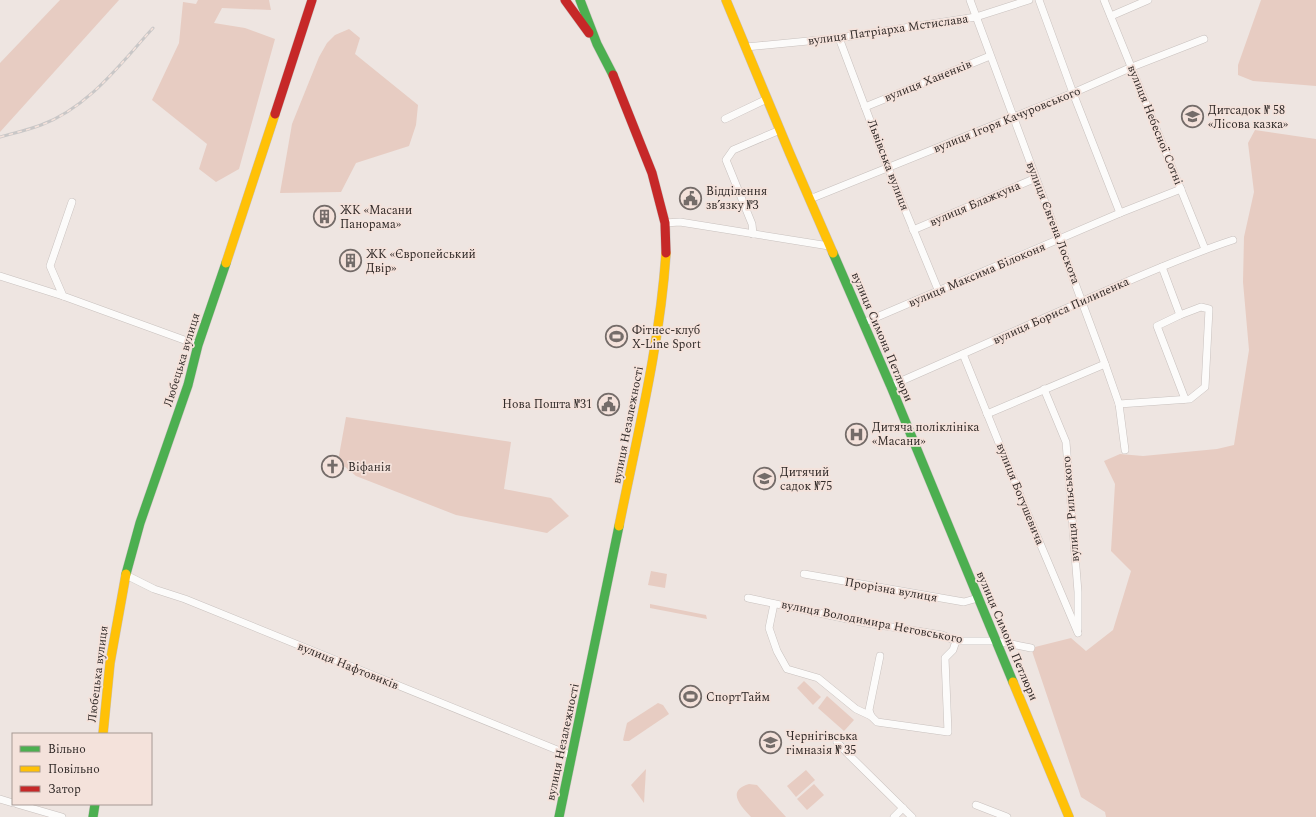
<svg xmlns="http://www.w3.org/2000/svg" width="1316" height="817" font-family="Spectral,serif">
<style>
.green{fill:#e7ccc2}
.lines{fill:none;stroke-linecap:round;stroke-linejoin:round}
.street-casing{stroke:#c8c1be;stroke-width:8}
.fast-casing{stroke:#c8c1be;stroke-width:10}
.slow-casing{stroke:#c8c1be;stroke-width:10}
.jam-casing{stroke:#c8c1be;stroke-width:10}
.street{stroke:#fcfbfa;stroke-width:7}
.fast{stroke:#4caf50;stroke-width:9}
.slow{stroke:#ffc107;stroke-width:9}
.jam{stroke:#c62828;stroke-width:9}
.rail-casing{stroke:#c9c7c7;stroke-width:3}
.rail{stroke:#f4e2db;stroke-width:1.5;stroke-dasharray:4.5;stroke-linecap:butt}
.labels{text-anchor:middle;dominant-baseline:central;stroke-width:3.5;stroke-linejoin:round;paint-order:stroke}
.street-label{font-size:12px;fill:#322b29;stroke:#f4e2db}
.poi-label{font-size:12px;fill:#322b29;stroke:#f4e2db;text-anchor:start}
</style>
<rect width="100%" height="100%" fill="#eee5e1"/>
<g class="green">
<polygon points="60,0 119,0 0,132 0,63"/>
<polygon points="198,0 269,0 271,10 222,8 214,23 245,28 275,39 239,169 216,182 199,169 207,144 152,100 179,43 183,2 196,4"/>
<polygon points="1261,0 1316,0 1316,86 1253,81 1238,75 1238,65"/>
<polygon points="349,29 360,38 355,54 418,105 416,125 409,146 356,163 341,192 280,193 292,124 319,57 327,43 335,35"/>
<polygon points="1255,130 1316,139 1316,817 1106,817 1105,812 1081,797 1031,648 1071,638 1086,651 1113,630 1131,571 1111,551 1115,484 1104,461 1120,454 1143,456 1217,449 1234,445 1249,350 1243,282 1244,237 1254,192 1248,143"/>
<polygon points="346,417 511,442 504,489 551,498 569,516 547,533 456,515 356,476 338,461"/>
<polygon points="651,571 667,574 665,588 648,585"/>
<polygon points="650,604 706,615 707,619 650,608"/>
<polygon points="804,681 821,697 813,705 797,688"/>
<polygon points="827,696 854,720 844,731 818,708"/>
<polygon points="658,703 663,705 669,714 629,741 624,741 623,740 627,723"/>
<polygon points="646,769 644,803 631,785"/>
<polygon points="806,770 815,780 796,797 787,786"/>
<path d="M 749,784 L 757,785 L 786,817 L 751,817 C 742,807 725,791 749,784 Z"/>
<polygon points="814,784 824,795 807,810 797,799"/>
</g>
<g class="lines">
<defs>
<g id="street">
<polyline points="970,0 1105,364 1119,404 1125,450"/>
<polyline points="1039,0 1073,93 1120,213"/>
<polyline points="1104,0 1205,249"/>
<polyline points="1111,16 1148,0"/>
<polyline points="839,38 888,168 939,292"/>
<polyline points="746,47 839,38 976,17 1029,0"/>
<polyline points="865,107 990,56"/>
<polyline points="725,119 767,99"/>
<polyline points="809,197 815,197 1073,93 1132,67 1204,39"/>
<polyline points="72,202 50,266 63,296 198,345"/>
<polyline points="665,223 680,222 829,246"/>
<polyline points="913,230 1036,178"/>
<polyline points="753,234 752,224 726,160 733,150 780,130"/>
<polyline points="0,276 63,296"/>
<polyline points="1180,315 1157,326 1185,399"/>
<polyline points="863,323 1120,213 1181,189"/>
<polyline points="963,354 1026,510 1078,633"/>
<path d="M 890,386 C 969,352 1047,316 1126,282 C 1161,267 1196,252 1233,240"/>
<polyline points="1044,389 1066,442 1078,592 1078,629"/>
<polyline points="1119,404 1190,399 1205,387 1209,309 1201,307 1180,315 1162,267"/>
<polyline points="987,414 1105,364"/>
<polyline points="804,574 964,602 978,598"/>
<polyline points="126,575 154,589 185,599 572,756"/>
<polyline points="748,598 866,623 942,635 956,641 996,641 1031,648"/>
<polyline points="774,604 769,628 777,651 787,669 818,678 856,709 871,716"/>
<polyline points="880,656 869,710 871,716 877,722 948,732 945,658 953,650 956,641"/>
<polyline points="837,742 847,753 912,817"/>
<polyline points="0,799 13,803"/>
<polyline points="17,804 62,817"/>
<polyline points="976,805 1007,817"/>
<polyline points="894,817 903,808"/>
</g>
<g id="fast">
<polyline points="580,0 597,44 613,75"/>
<polyline points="833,253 892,389 1013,682"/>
<polyline points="126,574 140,523 188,385 198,345 226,263"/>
<polyline points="93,817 95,804"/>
<polyline points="559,817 619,526"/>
</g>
<g id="slow">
<polyline points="726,0 790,154 833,253"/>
<polyline points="226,263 275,114"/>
<path d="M 619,526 C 637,436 660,345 666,253"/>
<polyline points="1013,682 1069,817"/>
<polyline points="103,734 110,663 126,574"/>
</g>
<g id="jam">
<polyline points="565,0 589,33"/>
<polyline points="613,75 652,173 665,223 666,253"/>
<polyline points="275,114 312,0"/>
</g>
</defs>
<use href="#street" class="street-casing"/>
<use href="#fast" class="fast-casing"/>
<use href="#slow" class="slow-casing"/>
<use href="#jam" class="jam-casing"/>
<use href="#street" class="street"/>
<use href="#fast" class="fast"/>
<use href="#slow" class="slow"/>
<use href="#jam" class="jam"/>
<defs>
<path id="rail" d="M 0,137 C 14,133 28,130 41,125 C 89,107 120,64 153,28"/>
</defs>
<use href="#rail" class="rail-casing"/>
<use href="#rail" class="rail"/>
</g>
<defs>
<symbol id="school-ring" viewBox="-11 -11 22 22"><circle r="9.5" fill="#f4e2db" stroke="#746c69" stroke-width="1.5"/><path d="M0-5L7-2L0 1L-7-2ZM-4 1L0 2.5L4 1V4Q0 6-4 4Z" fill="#746c69"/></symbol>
<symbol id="civic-ring" viewBox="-11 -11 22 22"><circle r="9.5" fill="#f4e2db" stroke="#746c69" stroke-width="1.5"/><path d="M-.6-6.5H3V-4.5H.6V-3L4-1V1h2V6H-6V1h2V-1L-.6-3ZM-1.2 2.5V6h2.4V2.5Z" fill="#746c69"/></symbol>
<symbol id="building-ring" viewBox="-11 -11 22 22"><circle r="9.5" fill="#f4e2db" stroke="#746c69" stroke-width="1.5"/><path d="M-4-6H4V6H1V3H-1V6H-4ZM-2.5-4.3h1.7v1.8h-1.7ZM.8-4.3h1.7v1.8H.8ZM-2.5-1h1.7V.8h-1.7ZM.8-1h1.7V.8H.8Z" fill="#746c69"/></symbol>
<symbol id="stadium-ring" viewBox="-11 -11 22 22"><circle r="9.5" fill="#f4e2db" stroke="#746c69" stroke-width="1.5"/><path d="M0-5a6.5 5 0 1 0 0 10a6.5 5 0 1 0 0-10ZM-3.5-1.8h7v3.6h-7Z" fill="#746c69"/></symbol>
<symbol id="hospital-ring" viewBox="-11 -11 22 22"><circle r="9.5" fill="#f4e2db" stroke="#746c69" stroke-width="1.5"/><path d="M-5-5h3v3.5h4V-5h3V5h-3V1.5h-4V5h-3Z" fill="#746c69"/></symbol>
<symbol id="church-ring" viewBox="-11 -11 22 22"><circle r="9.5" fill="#f4e2db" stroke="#746c69" stroke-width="1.5"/><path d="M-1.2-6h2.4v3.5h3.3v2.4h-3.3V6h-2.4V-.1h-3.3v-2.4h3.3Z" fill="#746c69"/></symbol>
</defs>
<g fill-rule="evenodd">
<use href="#school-ring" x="1180" y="104" width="25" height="25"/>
<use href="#civic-ring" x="678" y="186" width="25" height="25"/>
<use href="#building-ring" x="312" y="204" width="25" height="25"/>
<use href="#building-ring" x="338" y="248" width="25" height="25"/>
<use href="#stadium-ring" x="604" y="324" width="25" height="25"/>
<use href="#civic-ring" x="596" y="392" width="25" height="25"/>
<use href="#hospital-ring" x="844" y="422" width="25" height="25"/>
<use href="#church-ring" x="320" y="454" width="25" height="25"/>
<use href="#school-ring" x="752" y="466" width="25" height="25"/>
<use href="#stadium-ring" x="678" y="684" width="25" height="25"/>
<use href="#school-ring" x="758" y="730" width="25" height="25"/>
</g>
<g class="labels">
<g class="street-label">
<text transform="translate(888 30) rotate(-8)">вулиця Патріарха Мстислава</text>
<text transform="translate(928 81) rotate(-22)">вулиця Ханенків</text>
<text transform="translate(1007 120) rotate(-22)">вулиця Ігоря Качуровського</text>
<text transform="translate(1155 125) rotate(68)">вулиця Небесної Сотні</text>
<text transform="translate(888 165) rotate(69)">Львівська вулиця</text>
<text transform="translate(975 204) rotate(-23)">вулиця Блажкуна</text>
<text transform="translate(1053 223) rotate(69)">вулиця Євгена Лоскота</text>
<text transform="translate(977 275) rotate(-23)">вулиця Максима Білоконя</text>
<text transform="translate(1061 311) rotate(-24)">вулиця Бориса Пилипенка</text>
<text transform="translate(882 337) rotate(67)">вулиця Симона Петлюри</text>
<text transform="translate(182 360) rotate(-73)">Любецька вулиця</text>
<text transform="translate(628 425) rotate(-79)">вулиця Незалежності</text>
<text transform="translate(1020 494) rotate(68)">вулиця Богушевича</text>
<text transform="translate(1071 509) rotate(-95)">вулиця Рильського</text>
<text transform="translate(891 590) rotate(10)">Прорізна вулиця</text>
<text transform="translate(872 622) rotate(11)">вулиця Володимира Неговського</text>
<text transform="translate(1007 636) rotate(67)">вулиця Симона Петлюри</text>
<text transform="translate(348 666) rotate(22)">вулиця Нафтовиків</text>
<text transform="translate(98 674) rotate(-83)">Любецька вулиця</text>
<text transform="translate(563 742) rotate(-78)">вулиця Незалежності</text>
</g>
<g class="poi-label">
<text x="1208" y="110">Дитсадок № 58<tspan x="1208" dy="14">«Лісова казка»</tspan></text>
<text x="706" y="191">Відділення<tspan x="706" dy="14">зв’язку №3</tspan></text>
<text x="340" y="210">ЖК «Масани<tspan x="340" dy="14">Панорама»</tspan></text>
<text x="366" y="254">ЖК «Європейський<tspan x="366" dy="14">Двір»</tspan></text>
<text x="632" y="330">Фітнес-клуб<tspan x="632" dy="14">X-Line Sport</tspan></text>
<text x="592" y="404" text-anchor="end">Нова Пошта №31</text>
<text x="872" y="427">Дитяча поліклініка<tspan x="872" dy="14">«Масани»</tspan></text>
<text x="348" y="467">Віфанія</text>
<text x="780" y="472">Дитячий<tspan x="780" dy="14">садок №75</tspan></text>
<text x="706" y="697">СпортТайм</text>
<text x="786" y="736">Чернігівська<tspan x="786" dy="14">гімназія № 35</tspan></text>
</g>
</g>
<rect x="12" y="733" width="140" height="72" fill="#f4e2db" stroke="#a69994"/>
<rect x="20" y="746" width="20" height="6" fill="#4caf50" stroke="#a69994"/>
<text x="48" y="753" font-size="12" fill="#322b29">Вільно</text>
<rect x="20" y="766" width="20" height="6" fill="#ffc107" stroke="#a69994"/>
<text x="48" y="773" font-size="12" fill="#322b29">Повільно</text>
<rect x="20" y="786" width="20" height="6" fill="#c62828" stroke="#a69994"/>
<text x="48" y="793" font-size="12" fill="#322b29">Затор</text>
</svg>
